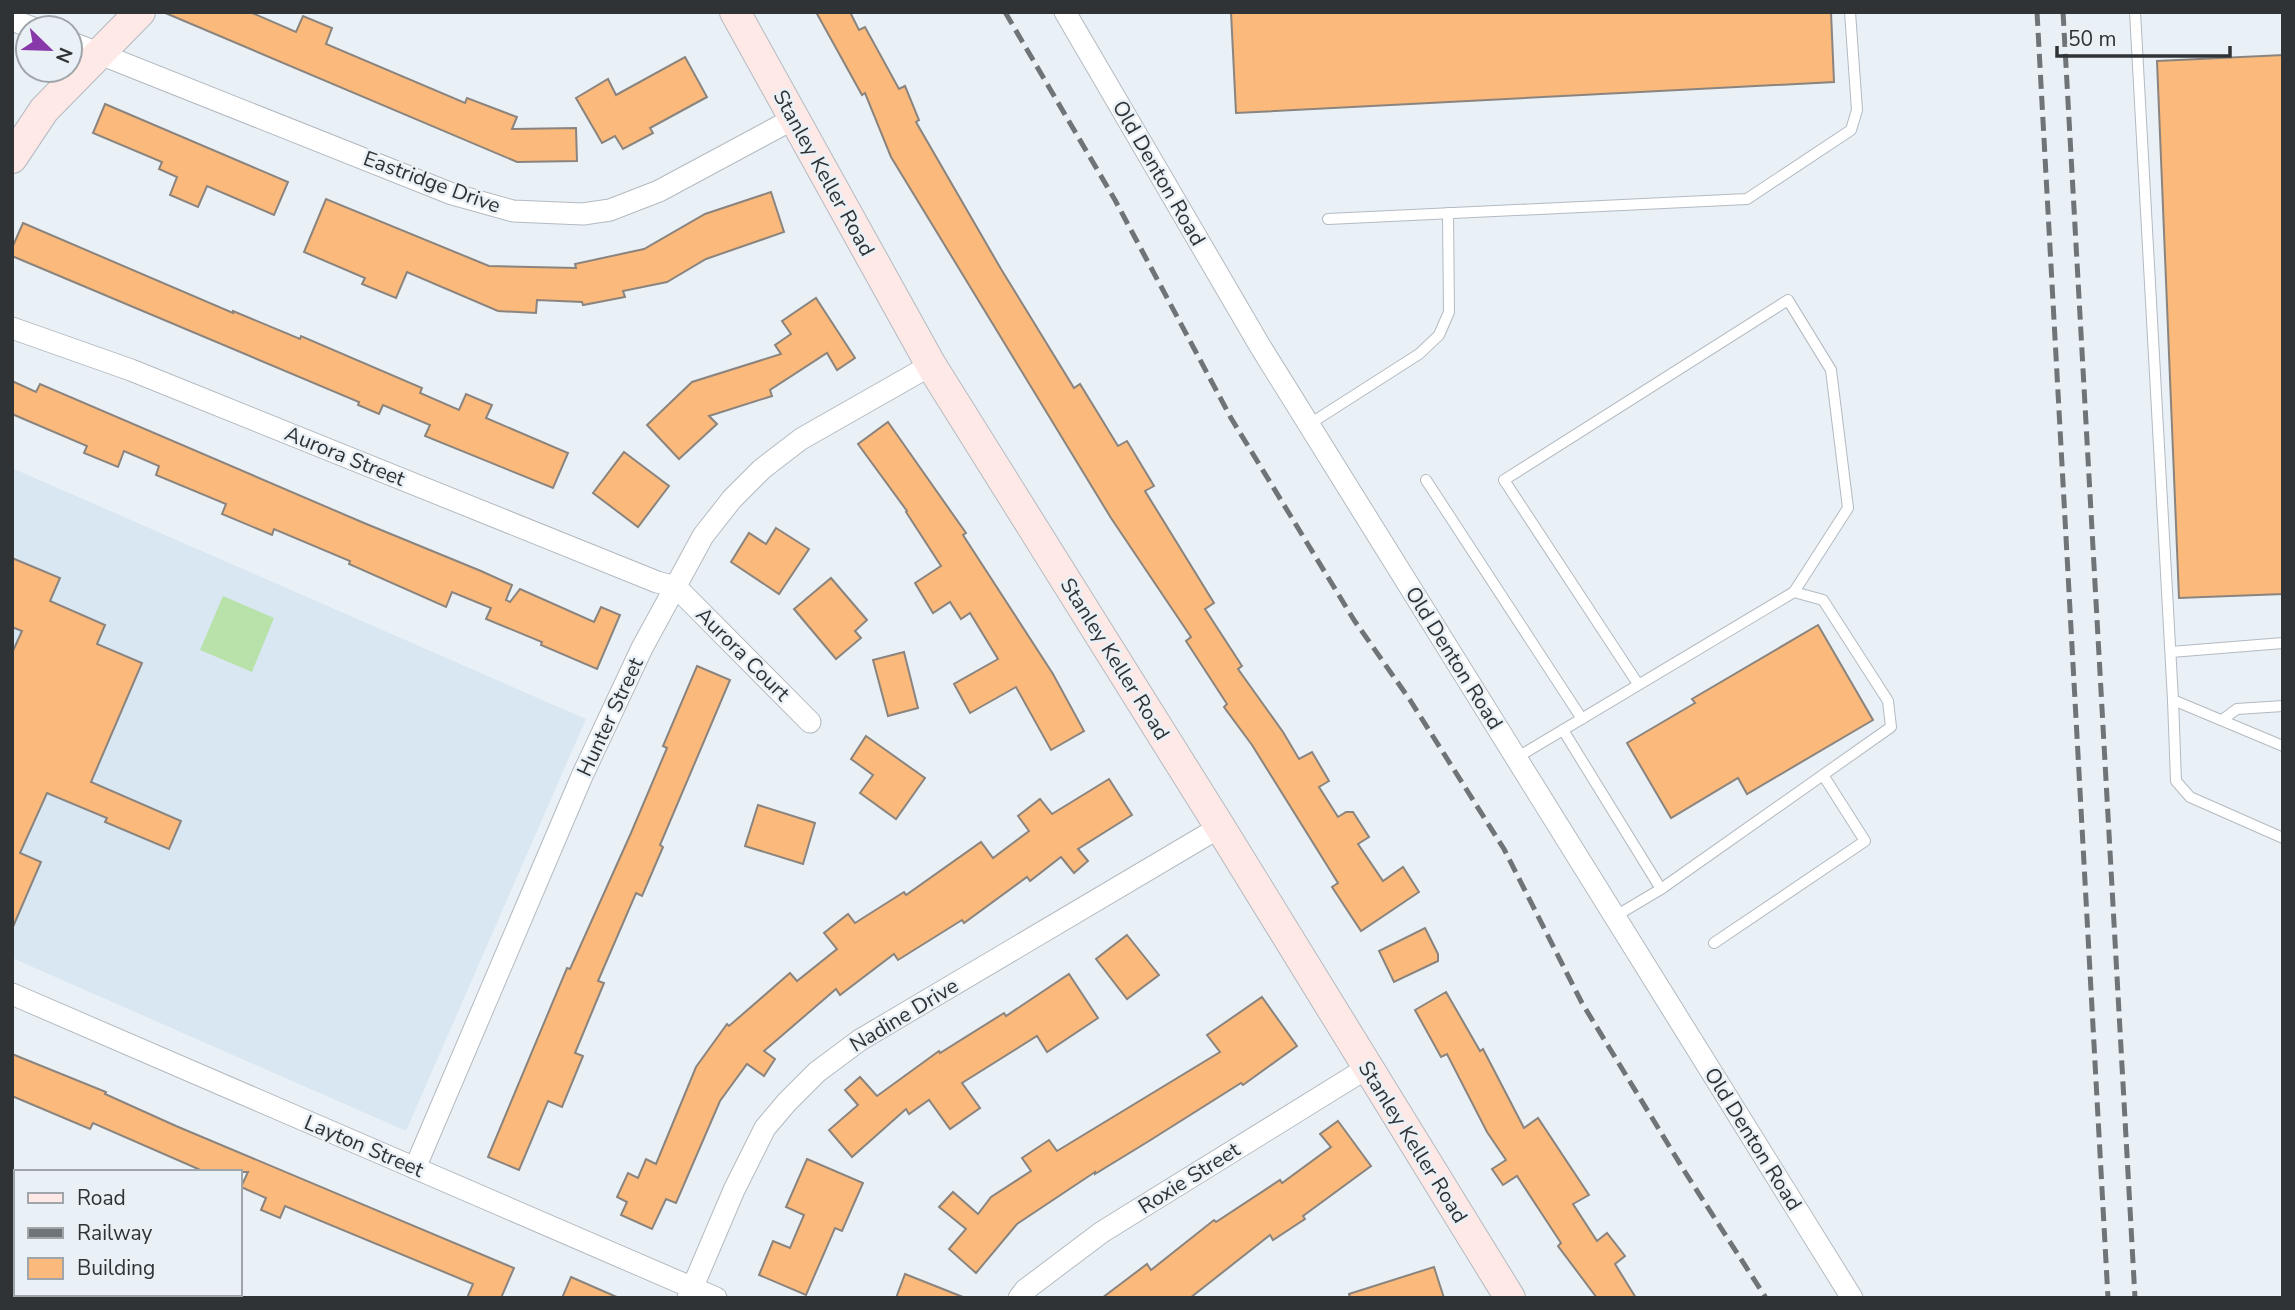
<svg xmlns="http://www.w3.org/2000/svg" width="2295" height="1310" font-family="'Nunito Sans',sans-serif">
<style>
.built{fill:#d9e7f3}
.green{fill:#b8e2aa}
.building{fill:#fbba7b;stroke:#8b847e;stroke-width:2}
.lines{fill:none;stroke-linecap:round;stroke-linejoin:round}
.lane-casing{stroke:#b3bac1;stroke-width:12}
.street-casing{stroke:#b3bac1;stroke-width:23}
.secondary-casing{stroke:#b3bac1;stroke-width:32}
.lane{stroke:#fff;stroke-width:10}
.street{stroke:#fff;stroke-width:21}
.secondary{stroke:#fee9e6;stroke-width:30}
.rail{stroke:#6f7478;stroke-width:5;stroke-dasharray:14 7;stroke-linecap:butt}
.labels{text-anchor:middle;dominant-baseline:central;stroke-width:5;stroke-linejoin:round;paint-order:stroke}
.street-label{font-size:21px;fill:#303336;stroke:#e9f1f7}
</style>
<rect width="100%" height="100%" fill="#e9f1f7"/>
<polygon class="built" points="12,468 586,719 406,1131 12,958"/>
<polygon class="green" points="223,596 274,618 252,672 200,650"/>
<g class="building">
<polygon points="163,12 250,12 296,32 303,16 332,28 326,44 465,103 467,98 517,117 512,129 576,128 577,161 517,162"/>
<polygon points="816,12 850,12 859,30 865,27 899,89 905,86 919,120 916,122 1001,269 1074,388 1080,384 1118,446 1127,441 1154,486 1145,491 1214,603 1205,609 1242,666 1238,669 1283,732 1299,759 1312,752 1329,781 1319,787 1338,817 1346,812 1353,812 1369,837 1358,844 1383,881 1403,867 1419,892 1361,931 1332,887 1338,883 1252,745 1224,707 1227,704 1186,641 1191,637 1111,518 891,157 865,93 862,95"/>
<polygon points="1231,12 1831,12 1834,82 1236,113"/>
<polygon points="2283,55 2283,594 2179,598 2157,61"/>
<polygon points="685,57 707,97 650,128 653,133 623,149 615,136 602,143 576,98 608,79 616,95"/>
<polygon points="105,104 288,182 274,215 207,186 198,207 170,195 177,177 159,169 162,162 93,133"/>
<polygon points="771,192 784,232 706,259 667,282 623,291 625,297 583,305 582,302 537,300 536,313 498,311 407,272 396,298 362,284 365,278 304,252 326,199 489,266 576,268 575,264 644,249 705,214"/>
<polygon points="23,223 233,313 233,311 300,339 301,336 422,388 420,393 459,410 466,394 492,405 486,418 568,453 553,488 425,436 430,425 383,405 379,414 358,405 359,402 12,256 12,248"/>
<polygon points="816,298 855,358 837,370 827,353 770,390 772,396 709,416 717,424 679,459 647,425 692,382 781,354 775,345 791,334 782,321"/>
<polygon points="12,381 36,392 40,384 364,523 481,571 512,585 506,600 510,602 520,589 594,622 601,607 620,615 597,669 541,645 542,642 486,619 491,608 452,592 446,607 349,564 350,561 274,529 272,535 222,514 226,504 156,475 159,466 124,451 118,467 84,453 87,446 12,414"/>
<polygon points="888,422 966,533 963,535 1053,674 1084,731 1051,750 1016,687 970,713 954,684 998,659 970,613 961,619 950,602 933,613 915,583 941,566 906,512 907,511 858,444"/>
<polygon points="624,452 669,486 638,527 593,493"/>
<polygon points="776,528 809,549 779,594 731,562 749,533 766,544"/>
<polygon points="12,558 60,578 50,601 105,625 97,644 142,663 91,782 181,821 169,849 105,822 107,818 47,793 20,853 41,862 12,929 12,653 22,631 12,627"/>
<polygon points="831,578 867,620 855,631 861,638 836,659 794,609"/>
<polygon points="1818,625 1873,720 1747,794 1738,778 1671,818 1627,743 1695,703 1692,699"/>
<polygon points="904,652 918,708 888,716 873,660"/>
<polygon points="697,666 730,680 660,845 663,847 642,896 636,893 598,981 604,983 575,1053 583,1056 562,1107 548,1101 519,1170 488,1157 567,968 570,969 631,833 667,748 663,746"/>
<polygon points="866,736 925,778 896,819 860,793 873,775 851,759"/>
<polygon points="1109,779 1132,815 1078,849 1088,861 1074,873 1061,857 1030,881 1027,877 964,923 962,920 898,960 894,954 840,995 836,989 764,1051 775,1059 764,1076 747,1064 720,1101 676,1203 666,1199 652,1229 621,1215 627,1202 617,1197 628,1173 638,1178 646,1159 656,1164 696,1067 727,1024 729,1026 790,973 797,981 837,949 824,933 848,914 855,923 904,892 906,895 981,842 993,858 1029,831 1018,816 1040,799 1052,814"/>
<polygon points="758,805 815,823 803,864 745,846"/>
<polygon points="1425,928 1438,954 1438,961 1394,982 1379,951"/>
<polygon points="1127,935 1159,975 1127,999 1096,959"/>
<polygon points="1069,974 1098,1018 1047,1052 1037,1036 962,1083 980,1108 950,1129 929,1100 909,1114 906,1109 852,1157 829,1130 858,1105 845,1090 860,1077 877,1096 939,1051 940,1053 1004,1013 1006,1016"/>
<polygon points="1446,992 1480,1051 1483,1049 1524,1128 1538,1118 1589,1195 1573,1204 1597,1241 1607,1233 1625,1256 1615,1264 1636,1298 1597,1298 1558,1246 1561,1243 1517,1176 1503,1185 1492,1169 1506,1160 1487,1132 1447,1054 1441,1057 1415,1010"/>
<polygon points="1262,997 1297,1046 1243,1085 1241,1083 1149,1141 1095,1174 1095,1172 1017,1224 976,1273 949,1249 966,1229 939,1207 953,1192 978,1214 991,1197 1031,1171 1022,1158 1049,1140 1057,1151 1220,1052 1207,1035"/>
<polygon points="12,1054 106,1092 105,1094 176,1126 514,1268 501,1298 467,1298 473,1284 285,1206 280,1218 261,1210 266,1198 241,1187 248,1172 205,1172 93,1123 90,1129 12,1096"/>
<polygon points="1338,1121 1371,1166 1303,1216 1305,1219 1273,1240 1270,1235 1190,1298 1102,1298 1147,1264 1151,1270 1214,1220 1216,1222 1280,1180 1282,1183 1331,1147 1320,1134"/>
<polygon points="807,1159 863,1183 842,1231 835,1228 806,1295 759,1275 773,1241 790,1248 804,1215 786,1207"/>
<polygon points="1434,1267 1444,1298 1350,1298 1349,1294"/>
<polygon points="905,1274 963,1297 963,1298 896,1298"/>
<polygon points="571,1277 619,1298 562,1298"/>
</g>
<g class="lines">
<defs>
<g id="lane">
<polyline points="2135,12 2173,700 2283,746"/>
<polyline points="1328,219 1747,199 1851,130 1857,110 1850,12"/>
<polyline points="1308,425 1419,354 1439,335 1449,312 1448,213"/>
<polyline points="1426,480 1582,719"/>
<polyline points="2171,652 2283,643"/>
<polyline points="1638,684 1504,480 1788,300 1831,370 1848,508 1794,592"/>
<polyline points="2173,700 2176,781 2190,797 2283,838"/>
<polyline points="2222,720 2237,709 2283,706"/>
<polyline points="1563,730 1661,889"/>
<polyline points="1516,758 1794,592 1823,600 1888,701 1891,727 1661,889 1614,917"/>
<polyline points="1714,943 1865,841 1823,775"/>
</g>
<g id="street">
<polyline points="1065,12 1260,346 1852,1298"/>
<polyline points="12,20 33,28"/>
<polyline points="70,42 452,194 513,211 583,214 610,210 659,191 793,119"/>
<polyline points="12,328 131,370 657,582 676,587 810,722"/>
<polyline points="12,994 716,1298"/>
<polyline points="415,1168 582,776 642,648 703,536 732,499 762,469 801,439 931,365"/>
<polyline points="688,1298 734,1190 765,1128 787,1102 817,1072 860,1040 1220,827"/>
<polyline points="1019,1298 1025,1290 1102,1232 1367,1068"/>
</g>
<g id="secondary">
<polyline points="735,12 931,365 1220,827 1510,1298"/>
<polyline points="12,158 44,110 140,12"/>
</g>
</defs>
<use href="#lane" class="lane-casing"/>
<use href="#street" class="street-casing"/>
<use href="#secondary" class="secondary-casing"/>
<use href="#lane" class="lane"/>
<use href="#street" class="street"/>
<use href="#secondary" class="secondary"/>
<g class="rail">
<polyline points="1005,12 1115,200 1231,418 1354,620 1410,700 1504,849 1582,1003 1685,1172 1766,1298"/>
<polyline points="2037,12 2108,1298"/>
<polyline points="2063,12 2135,1298"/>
</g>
</g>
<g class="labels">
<g class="street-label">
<text transform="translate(824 173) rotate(61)">Stanley Keller Road</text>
<text transform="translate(1159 173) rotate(60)">Old Denton Road</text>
<text transform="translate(432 182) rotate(20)">Eastridge Drive</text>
<text transform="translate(345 456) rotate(22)">Aurora Street</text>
<text transform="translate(743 654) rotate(45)">Aurora Court</text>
<text transform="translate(1454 658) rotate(58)">Old Denton Road</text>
<text transform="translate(1115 659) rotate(58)">Stanley Keller Road</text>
<text transform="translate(610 717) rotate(-65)">Hunter Street</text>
<text transform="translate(904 1015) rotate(-31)">Nadine Drive</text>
<text transform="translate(1753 1139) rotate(58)">Old Denton Road</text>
<text transform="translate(1413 1142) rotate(58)">Stanley Keller Road</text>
<text transform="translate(364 1146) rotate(23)">Layton Street</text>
<text transform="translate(1189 1178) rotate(-32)">Roxie Street</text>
</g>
</g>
<rect width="2295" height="1310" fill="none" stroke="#303336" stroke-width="28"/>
<rect x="14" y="1170" width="228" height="126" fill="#e9f1f7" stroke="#9fa5aa" stroke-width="2"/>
<rect x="28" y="1193" width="35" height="10" fill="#fee9e6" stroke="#9fa5aa" stroke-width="2"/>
<text x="77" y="1205" font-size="21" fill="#303336">Road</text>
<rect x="28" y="1228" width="35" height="10" fill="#6f7478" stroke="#9fa5aa" stroke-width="2"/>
<text x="77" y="1240" font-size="21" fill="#303336">Railway</text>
<rect x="28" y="1258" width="35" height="21" fill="#fbba7b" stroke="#9fa5aa" stroke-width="2"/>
<text x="77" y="1275" font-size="21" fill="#303336">Building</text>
<g transform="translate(49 49) rotate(113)"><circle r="33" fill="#e9f1f7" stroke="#9fa5aa" stroke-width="2"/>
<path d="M0-5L12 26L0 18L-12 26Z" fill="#8838a8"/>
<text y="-10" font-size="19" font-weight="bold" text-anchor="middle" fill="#303336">N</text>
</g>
<path d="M2057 46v10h173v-10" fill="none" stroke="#303336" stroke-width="3.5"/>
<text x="2068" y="46" font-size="21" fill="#303336" stroke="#e9f1f7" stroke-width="5" paint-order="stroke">50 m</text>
</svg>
